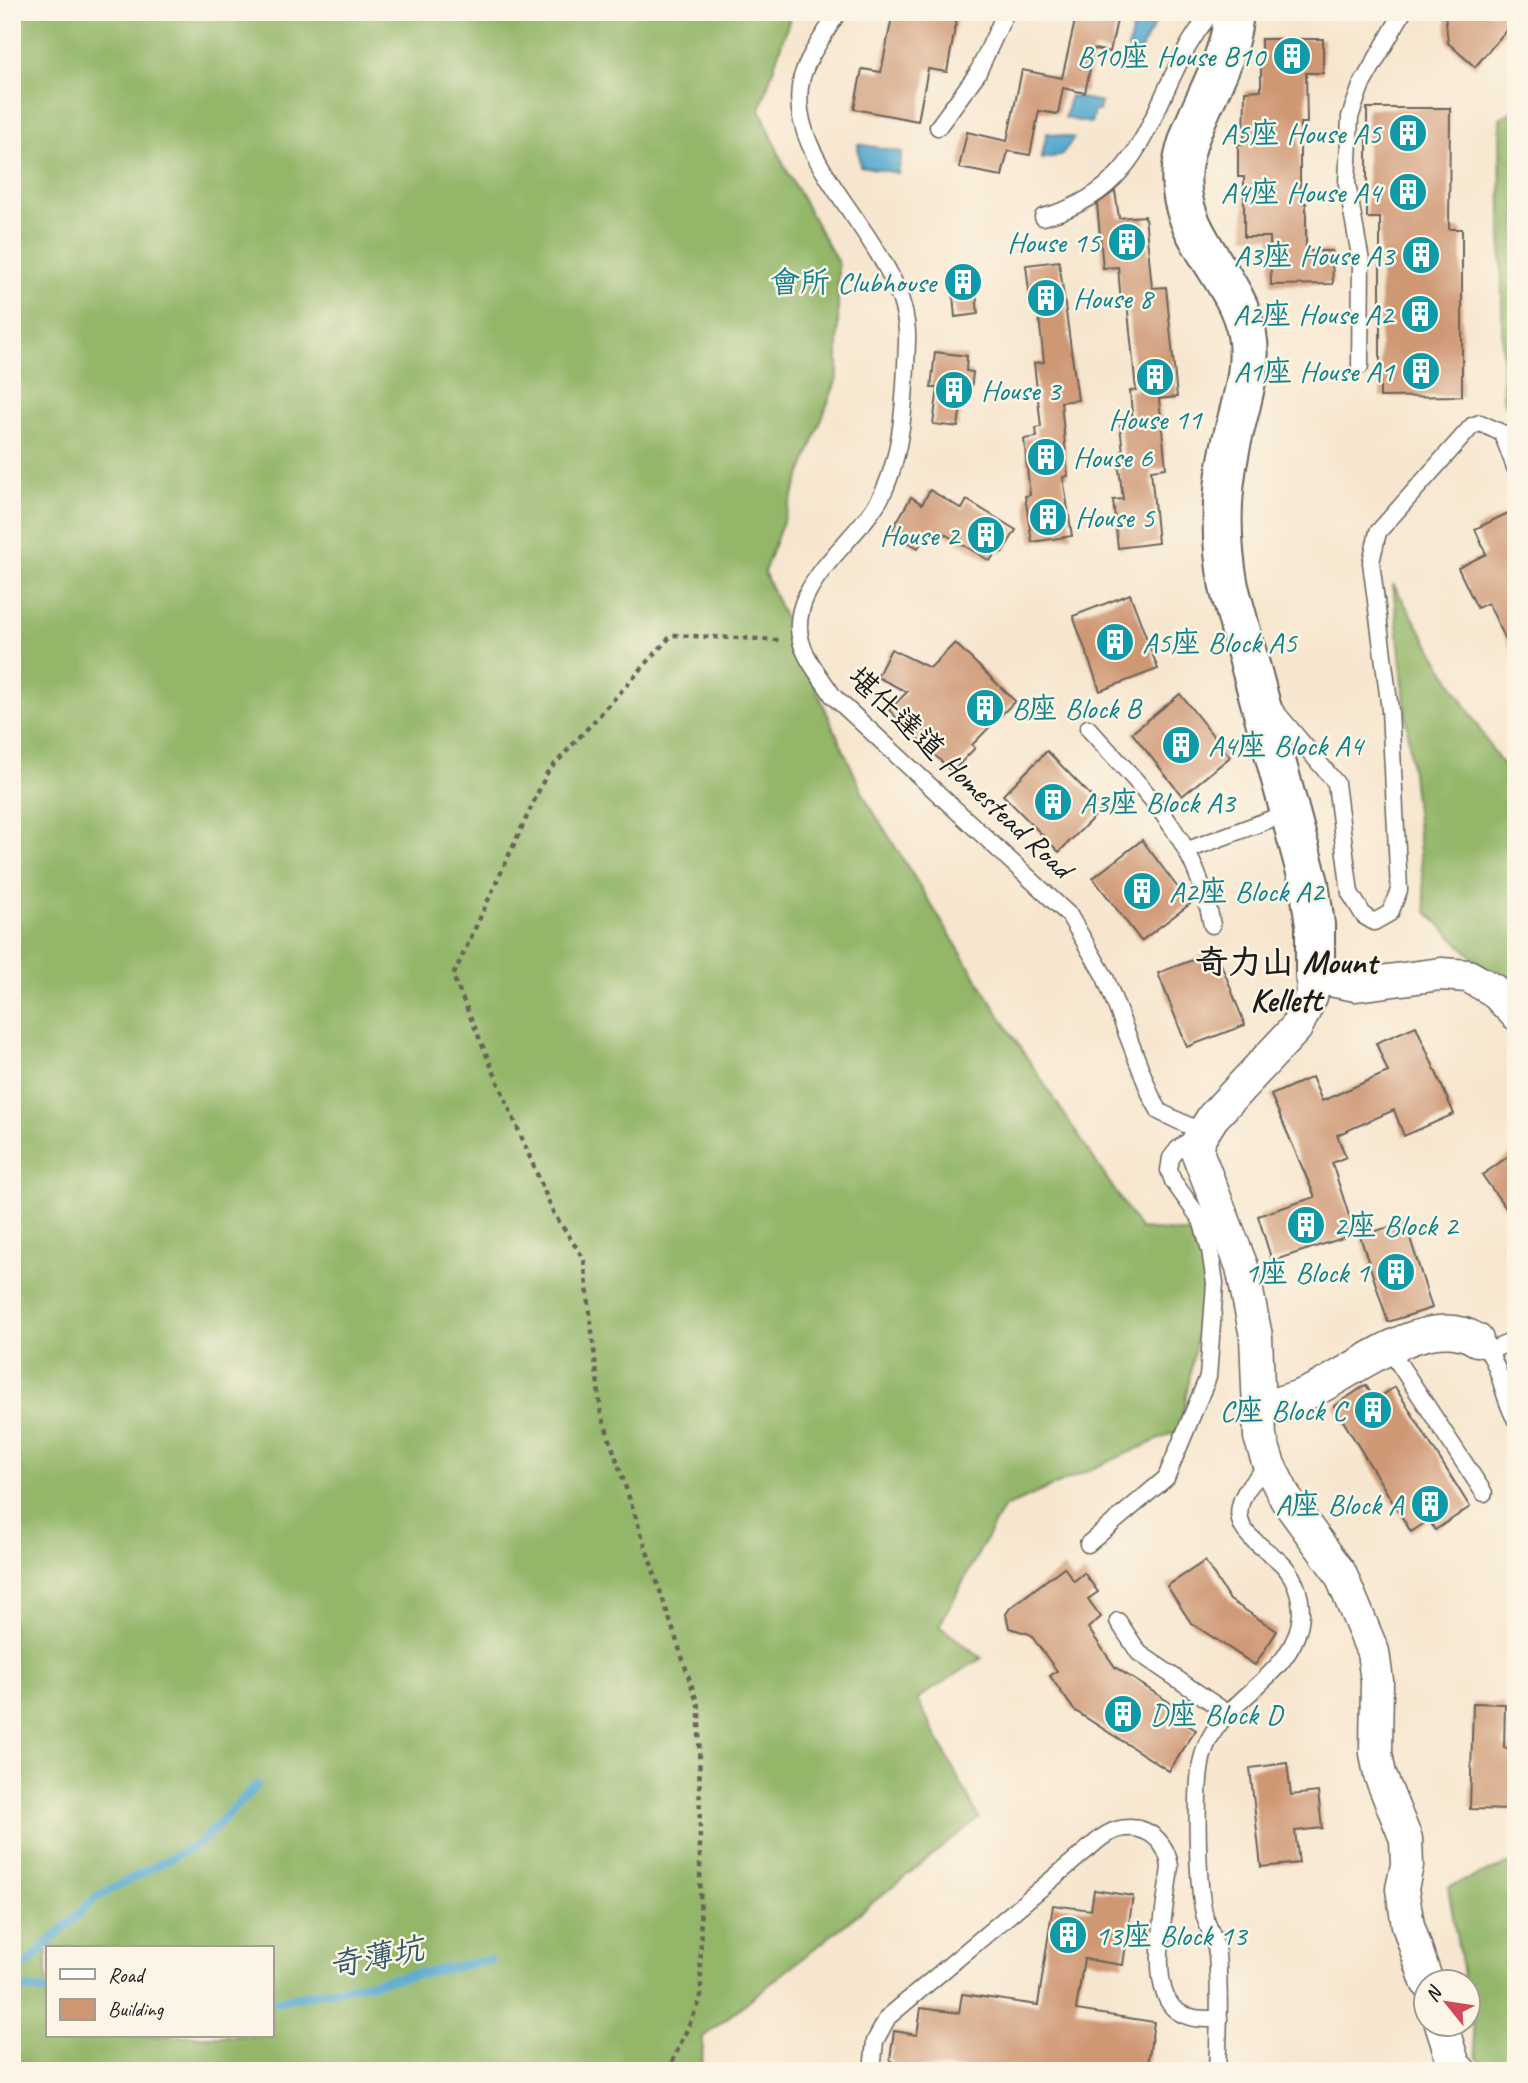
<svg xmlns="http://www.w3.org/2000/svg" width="1528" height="2083" font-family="Caveat,'LXGW WenKai TC',sans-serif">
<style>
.forest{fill:#93b669;stroke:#586942;stroke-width:2;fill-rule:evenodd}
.water{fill:#52a8ce;stroke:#376275;stroke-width:2}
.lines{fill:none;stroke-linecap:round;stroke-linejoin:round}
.stream{stroke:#52a8ce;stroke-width:9}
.building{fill:#cf9875}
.service-casing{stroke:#69635b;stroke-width:19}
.minor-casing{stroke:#69635b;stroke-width:35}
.tertiary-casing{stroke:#69635b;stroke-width:42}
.path{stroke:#69635b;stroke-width:4.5;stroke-dasharray:5 5;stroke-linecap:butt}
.service{stroke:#fff;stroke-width:16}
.minor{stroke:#fff;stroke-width:32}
.tertiary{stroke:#fff;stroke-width:38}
.labels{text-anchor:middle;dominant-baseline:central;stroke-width:5;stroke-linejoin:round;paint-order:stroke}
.culture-label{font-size:30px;fill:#0d838f;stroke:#fcf5e5;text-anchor:end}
.street-label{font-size:30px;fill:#1c1c1c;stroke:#fcf5e5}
.water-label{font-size:32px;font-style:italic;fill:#345b6c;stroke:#fcf5e5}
.quarter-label{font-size:33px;font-weight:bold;fill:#1c1c1c;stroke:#fcf5e5}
</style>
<rect width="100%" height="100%" fill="#fcf5e5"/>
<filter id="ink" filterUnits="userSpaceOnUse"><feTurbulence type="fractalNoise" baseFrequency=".0143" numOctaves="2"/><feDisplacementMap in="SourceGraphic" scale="14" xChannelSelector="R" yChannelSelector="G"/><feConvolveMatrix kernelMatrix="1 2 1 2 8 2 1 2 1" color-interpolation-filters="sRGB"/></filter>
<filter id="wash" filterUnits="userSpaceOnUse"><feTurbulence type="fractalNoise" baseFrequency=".00686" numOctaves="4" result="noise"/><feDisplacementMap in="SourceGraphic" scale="28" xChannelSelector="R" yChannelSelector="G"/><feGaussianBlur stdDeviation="1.57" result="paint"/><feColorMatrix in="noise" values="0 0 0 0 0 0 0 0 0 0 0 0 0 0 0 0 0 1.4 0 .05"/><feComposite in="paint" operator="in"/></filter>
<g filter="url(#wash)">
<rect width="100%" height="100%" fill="#f7e6cf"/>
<g class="forest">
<path d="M 12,12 L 792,12 L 760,109 L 785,168 L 838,263 L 838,376 L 764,572 L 865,798 L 1012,1035 L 1140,1229 L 1215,1235 L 1180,1430 L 1003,1508 L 939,1626 L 982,1658 L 917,1699 L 979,1818 L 703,2037 L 702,2071 L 12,2071 ZM 47,1948 L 271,1948 L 271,2036 L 47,2036 Z"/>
<polygon points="1516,109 1516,418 1503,402 1500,118"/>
<polygon points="1393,584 1492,750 1516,783 1516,1000 1426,911"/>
<polygon points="1516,1861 1516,2071 1492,2071 1477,2059 1469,2006 1468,1982 1464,1981 1448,1887"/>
</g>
<g class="water">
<path d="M 1136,12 L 1158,14 C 1154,33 1143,39 1140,53 L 1128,50 Z"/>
<polygon points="1070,96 1101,102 1099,111 1094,111 1091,123 1065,118"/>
<polygon points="1047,133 1074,138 1061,155 1041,159"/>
<polygon points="858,144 902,152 898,173 860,166"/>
</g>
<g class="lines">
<g class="stream">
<polyline points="12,1978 96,1897 200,1843 257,1785"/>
<polyline points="12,1987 47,1991"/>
<polyline points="271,2002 490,1960"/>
</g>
</g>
<g id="blocks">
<g class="building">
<polygon points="893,12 958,12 947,72 928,69 918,121 854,109 862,69 881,72"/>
<polygon points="1077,12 1117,20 1110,52 1094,49 1085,93 1063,88 1058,114 1039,111 1030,155 1008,151 1002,176 959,168 967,132 1007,141 1022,70 1062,78"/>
<polygon points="1445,12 1516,12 1516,19 1475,67 1448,43"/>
<polygon points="1261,39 1323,39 1323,73 1306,73 1307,123 1300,123 1300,203 1306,203 1306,251 1332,251 1333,284 1271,285 1270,237 1244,237 1244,177 1238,177 1238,144 1244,144 1245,91 1261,90"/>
<polygon points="1367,108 1450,108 1449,229 1462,229 1462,396 1380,397 1380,218 1367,218"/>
<polygon points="1115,191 1119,218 1145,216 1152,288 1166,287 1177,397 1159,399 1166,468 1151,470 1158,543 1118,548 1113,500 1123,499 1118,462 1124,461 1120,425 1133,424 1130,391 1136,390 1127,302 1121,303 1118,267 1103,268 1097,204"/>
<polygon points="1059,261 1078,400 1061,402 1068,476 1063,477 1072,536 1032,542 1025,496 1030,495 1024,439 1037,437 1036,428 1041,427 1034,363 1044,362 1037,300 1030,301 1026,265"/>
<polygon points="974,271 978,314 955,317 951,273"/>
<polygon points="935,352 967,356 966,371 973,372 971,392 963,392 958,427 933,424 938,388 931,388"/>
<polygon points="930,490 962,509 967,500 1016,530 1002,553 997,550 990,561 938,530 935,534 929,530 918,548 891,532 911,497 922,504"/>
<polygon points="1516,509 1516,660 1488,603 1477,608 1458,568 1486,554 1475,529"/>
<polygon points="1130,594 1158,669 1100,691 1073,616"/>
<polygon points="955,643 1015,701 972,745 975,748 952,772 889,710 907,692 877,677 891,649 930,668"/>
<polygon points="1180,694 1230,757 1182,796 1132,733"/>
<polygon points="1047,751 1103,808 1059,852 1003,795"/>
<polygon points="1142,840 1190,904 1141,941 1093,878"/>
<polygon points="1216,951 1245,1025 1187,1047 1158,973"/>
<polygon points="1416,1026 1454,1114 1404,1136 1394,1110 1337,1135 1346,1157 1332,1163 1355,1234 1272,1261 1258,1216 1315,1197 1271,1095 1312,1077 1322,1101 1388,1072 1376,1043"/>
<polygon points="1516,1151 1516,1222 1482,1175"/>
<polygon points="1405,1222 1432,1308 1388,1322 1360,1236"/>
<polygon points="1366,1385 1375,1400 1395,1387 1470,1507 1435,1530 1429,1520 1411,1532 1334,1406"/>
<polygon points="1205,1561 1230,1600 1277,1631 1255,1665 1191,1623 1167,1586"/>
<polygon points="1064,1567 1074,1581 1084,1573 1098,1592 1088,1599 1101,1617 1088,1628 1115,1667 1183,1711 1178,1719 1196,1730 1169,1771 1074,1710 1050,1676 1057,1671 1030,1634 1009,1628 1006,1614 1010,1608"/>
<polygon points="1473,1703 1505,1704 1504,1748 1516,1747 1516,1810 1470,1809"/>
<polygon points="1287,1763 1291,1795 1318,1792 1322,1828 1295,1831 1299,1863 1261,1867 1250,1768"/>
<polygon points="1094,1890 1133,1896 1123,1965 1084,1959 1076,2010 1154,2022 1147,2071 897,2068 890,2059 894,2031 917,2035 921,2008 959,2013 962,1994 1038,2005 1053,1905 1091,1910"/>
</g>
</g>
</g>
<g filter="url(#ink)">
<use href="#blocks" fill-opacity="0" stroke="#69635b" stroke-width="2"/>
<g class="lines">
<defs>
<g id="service">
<path d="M 838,12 C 826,33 809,54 802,77 C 778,166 912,247 907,342 C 905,391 904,448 883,493 C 859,543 772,592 807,656 C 814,670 825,683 833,696 L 1069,915 L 1105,977 L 1151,1096 L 1160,1112 L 1202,1132"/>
<polyline points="938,127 977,74 1006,12"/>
<path d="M 1043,217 C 1158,187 1147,89 1212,12"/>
<polyline points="1360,366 1361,261 1347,184 1350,117 1361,86 1403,12"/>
<polyline points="1273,708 1336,783 1350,893 1364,916 1374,922 1390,913 1399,890 1390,710 1371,562 1378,532 1472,426 1480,423 1502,433 1516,470"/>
<path d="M 1088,728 C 1146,793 1195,835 1212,925"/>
<polyline points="1188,850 1290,812"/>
<path d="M 1477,1340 C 1501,1356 1501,1397 1516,1420"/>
<polyline points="1388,1347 1484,1493"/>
<polyline points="1489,1351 1516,1340"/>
<polyline points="1088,1544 1166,1478 1208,1377 1215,1283 1210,1250 1201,1220 1173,1181 1169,1170 1171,1158 1178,1149 1200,1133"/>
<polyline points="1118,1621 1139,1653 1226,1712"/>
<path d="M 872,2071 L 875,2041 L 888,2017 L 1101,1838 C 1130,1817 1164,1830 1170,1866 C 1167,1902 1145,1988 1177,2011 C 1190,2020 1205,2019 1219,2019"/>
<path d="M 1217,2071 C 1219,2032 1220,1992 1217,1954 C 1216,1940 1207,1927 1204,1913 C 1197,1883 1195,1789 1202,1759 C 1214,1699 1298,1679 1301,1613 C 1301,1594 1294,1574 1279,1561 C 1258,1542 1226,1529 1245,1493 C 1250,1483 1261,1474 1269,1465"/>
</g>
<g id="minor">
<path d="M 1258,1408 C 1277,1403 1297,1399 1314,1390 C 1356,1370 1429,1309 1477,1340"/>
<polyline points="1427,1982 1408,1925 1402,1889 1407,1865 1406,1839 1380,1775 1376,1753 1377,1681 1373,1652 1340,1573 1286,1499 1269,1465 1260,1437 1256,1336 1242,1267 1198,1154 1199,1139 1213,1117 1296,1028 1311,997 1315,977 1356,985 1441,974 1468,976 1493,990 1516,1014"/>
<polyline points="1441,2024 1454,2065 1460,2071"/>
</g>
<path id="tertiary" d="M 1234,12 C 1229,72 1189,115 1182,168 C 1174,235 1236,274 1247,334 C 1254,373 1237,413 1230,450 C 1220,497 1220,540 1229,587 L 1309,883 L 1315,925 L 1315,977"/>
</defs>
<use href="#service" class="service-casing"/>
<use href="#minor" class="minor-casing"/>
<use href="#tertiary" class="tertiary-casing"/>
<polyline class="path" points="668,2071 701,1999 699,1708 601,1413 584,1259 554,1214 453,976 547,773 672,635 779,640"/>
<use href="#service" class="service"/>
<use href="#minor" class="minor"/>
<use href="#tertiary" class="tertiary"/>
</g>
</g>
<defs>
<symbol id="building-disc" viewBox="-11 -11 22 22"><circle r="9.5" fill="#0f9aa8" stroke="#fcf5e5"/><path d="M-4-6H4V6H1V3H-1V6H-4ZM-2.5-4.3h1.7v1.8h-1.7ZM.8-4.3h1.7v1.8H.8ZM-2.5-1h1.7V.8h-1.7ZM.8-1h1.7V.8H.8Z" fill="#fff"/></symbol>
</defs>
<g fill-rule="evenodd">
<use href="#building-disc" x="1270" y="34" width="44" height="44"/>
<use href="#building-disc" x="1386" y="111" width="44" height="44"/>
<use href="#building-disc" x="1386" y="170" width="44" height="44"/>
<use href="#building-disc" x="1105" y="220" width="44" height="44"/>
<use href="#building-disc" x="1399" y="233" width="44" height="44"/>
<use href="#building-disc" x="941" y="260" width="44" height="44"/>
<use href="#building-disc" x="1024" y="276" width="44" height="44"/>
<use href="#building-disc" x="1398" y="292" width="44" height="44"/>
<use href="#building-disc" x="1399" y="349" width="44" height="44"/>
<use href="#building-disc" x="1133" y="355" width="44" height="44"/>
<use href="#building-disc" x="932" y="368" width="44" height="44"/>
<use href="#building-disc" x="1024" y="435" width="44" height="44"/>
<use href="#building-disc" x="1026" y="495" width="44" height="44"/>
<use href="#building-disc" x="964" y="513" width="44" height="44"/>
<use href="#building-disc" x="1093" y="620" width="44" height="44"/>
<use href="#building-disc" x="963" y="686" width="44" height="44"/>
<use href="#building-disc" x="1159" y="723" width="44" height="44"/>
<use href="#building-disc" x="1031" y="780" width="44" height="44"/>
<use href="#building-disc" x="1120" y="869" width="44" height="44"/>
<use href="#building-disc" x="1284" y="1203" width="44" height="44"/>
<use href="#building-disc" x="1374" y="1250" width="44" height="44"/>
<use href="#building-disc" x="1351" y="1388" width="44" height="44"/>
<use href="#building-disc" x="1408" y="1482" width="44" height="44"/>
<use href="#building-disc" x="1101" y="1692" width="44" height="44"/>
<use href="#building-disc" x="1046" y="1913" width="44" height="44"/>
</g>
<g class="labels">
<g class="culture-label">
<text x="1265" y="56">B10座 House B10</text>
<text x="1381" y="133">A5座 House A5</text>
<text x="1381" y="192">A4座 House A4</text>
<text x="1100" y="242">House 15</text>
<text x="1394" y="255">A3座 House A3</text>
<text x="936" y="282">會所 Clubhouse</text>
<text x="1073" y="298" text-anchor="start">House 8</text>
<text x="1393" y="314">A2座 House A2</text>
<text x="1394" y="371">A1座 House A1</text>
<text x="981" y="390" text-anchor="start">House 3</text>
<text x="1155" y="419" text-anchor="middle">House 11</text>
<text x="1073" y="457" text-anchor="start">House 6</text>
<text x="1075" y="517" text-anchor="start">House 5</text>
<text x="959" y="535">House 2</text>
<text x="1142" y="642" text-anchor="start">A5座 Block A5</text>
<text x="1012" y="708" text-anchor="start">B座 Block B</text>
<text x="1208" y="745" text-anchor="start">A4座 Block A4</text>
<text x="1080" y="802" text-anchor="start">A3座 Block A3</text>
<text x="1169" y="891" text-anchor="start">A2座 Block A2</text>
<text x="1333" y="1225" text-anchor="start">2座 Block 2</text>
<text x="1369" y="1272">1座 Block 1</text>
<text x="1346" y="1410">C座 Block C</text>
<text x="1403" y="1504">A座 Block A</text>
<text x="1150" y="1714" text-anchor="start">D座 Block D</text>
<text x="1095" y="1935" text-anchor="start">13座 Block 13</text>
</g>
<g class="street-label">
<text transform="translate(960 772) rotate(43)">堪仕達道 Homestead Road</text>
</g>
<g class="water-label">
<text transform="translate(376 1957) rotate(-11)">奇薄坑</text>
</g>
<g class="quarter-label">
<text x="1286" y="962">奇力山 Mount<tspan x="1286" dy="38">Kellett</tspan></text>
</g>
</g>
<rect width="1528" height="2083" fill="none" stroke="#fcf5e5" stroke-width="42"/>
<rect x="46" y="1946" width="228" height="91" fill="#fcf5e5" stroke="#a29e95" stroke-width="2"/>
<rect x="60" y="1969" width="35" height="10" fill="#ffffff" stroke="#a29e95" stroke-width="2"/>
<text x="108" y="1982" font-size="21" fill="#1c1c1c">Road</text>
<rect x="60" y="1999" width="35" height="21" fill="#cf9875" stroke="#a29e95" stroke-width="2"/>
<text x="108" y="2016" font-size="21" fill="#1c1c1c">Building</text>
<g transform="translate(1447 2003) rotate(300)"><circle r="33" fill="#fcf5e5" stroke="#a29e95" stroke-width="2"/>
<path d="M0-5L12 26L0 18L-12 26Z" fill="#d1495b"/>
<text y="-10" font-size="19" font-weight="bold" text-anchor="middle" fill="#1c1c1c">N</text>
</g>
</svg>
